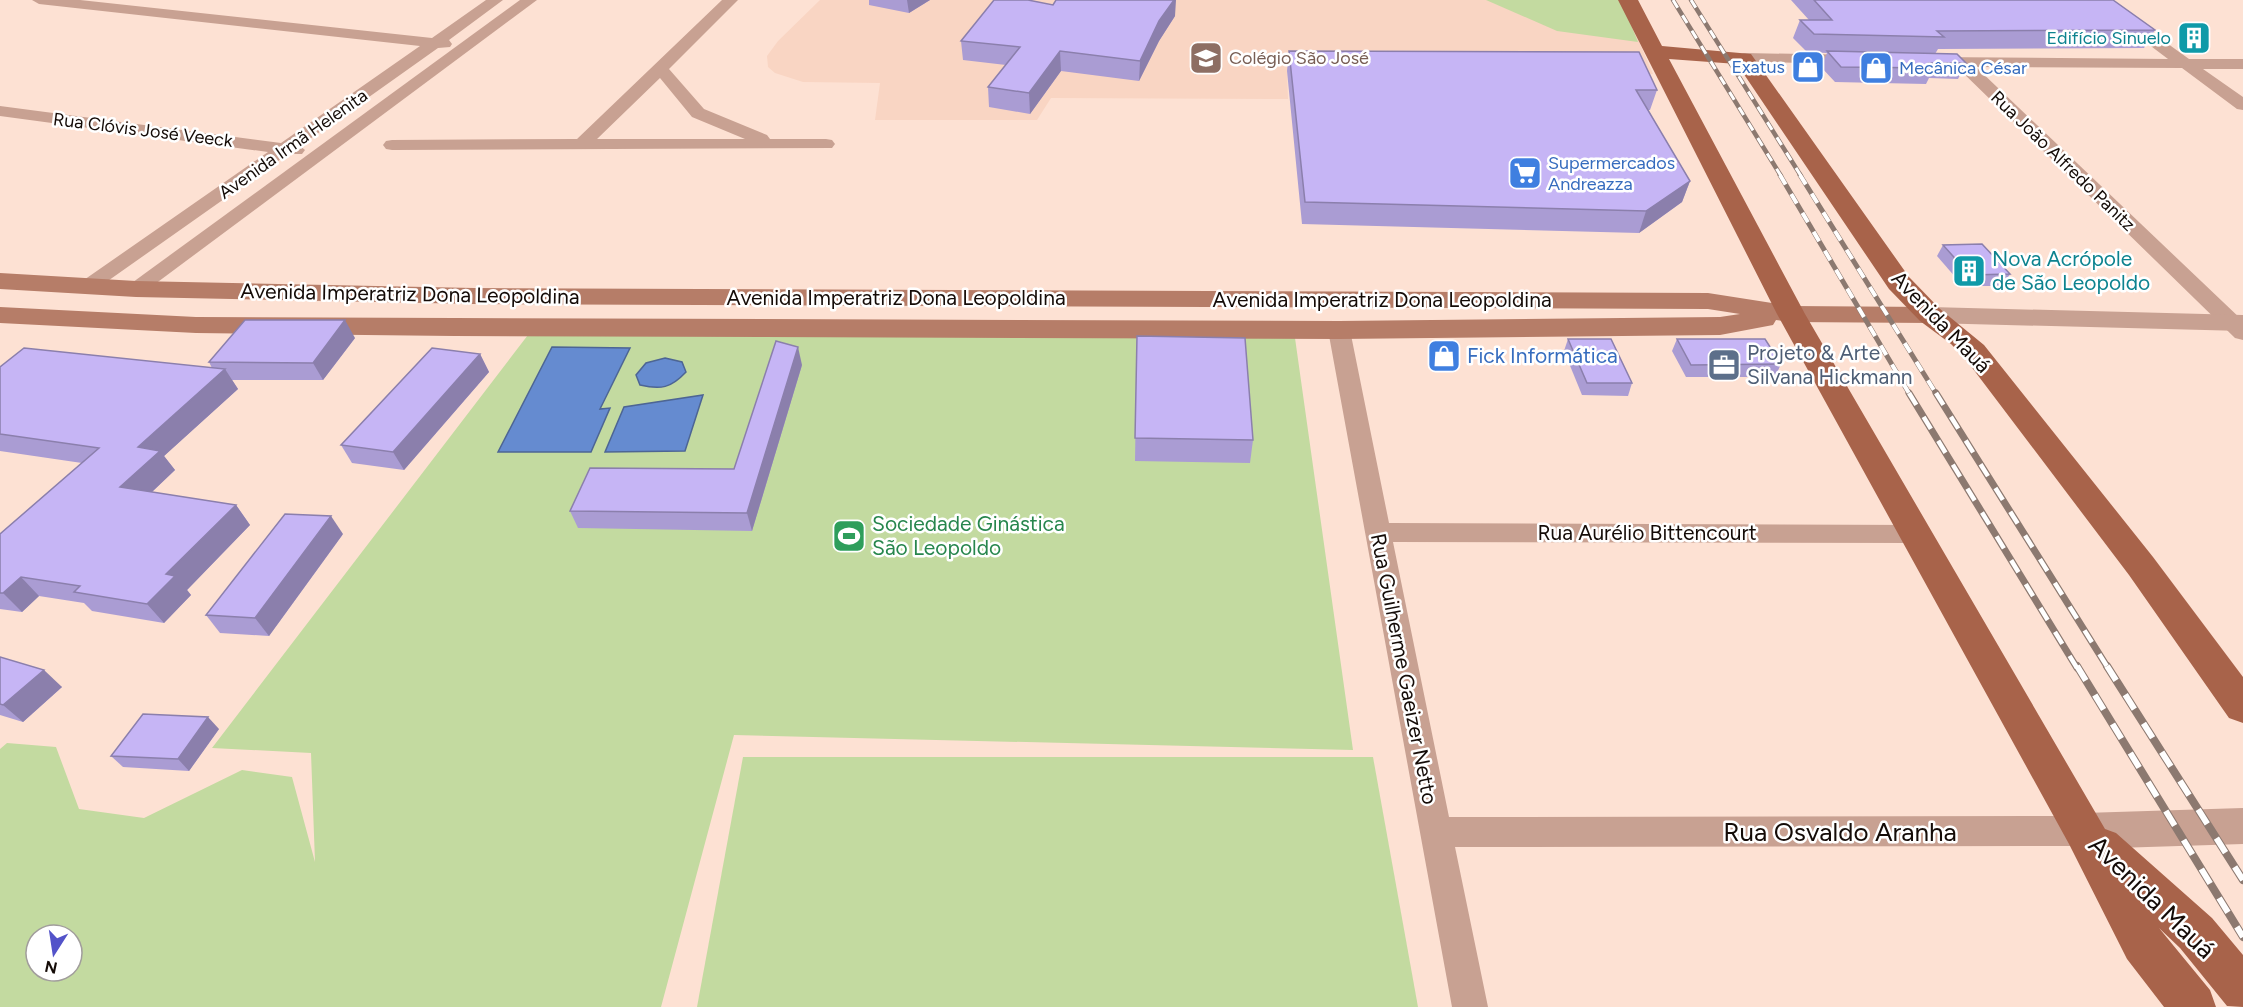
<svg xmlns="http://www.w3.org/2000/svg" width="2243" height="1007" font-family="Figtree,sans-serif">
<rect width="100%" height="100%" fill="#fde1d3"/>
<polygon fill="#f9d5c3" points="820,0 1621,0 1653,74 1287,71 1288,99 1051,98 1037,120 875,120 880,83 803,82 775,73 768,67 767,56 778,41"/>
<g fill="#c3daa0" fill-rule="evenodd">
<polygon points="1486,0 1621,0 1638,42 1557,31"/>
<path d="M531,331L1295,338L1353,750L734,735L661,1007H0V749L7,743L56,747L79,809L144,818L242,770L292,777L315,862L311,753L212,748ZM36,935H72V971H36Z"/>
<polygon points="743,757 1373,757 1418,1007 697,1007"/>
</g>
<g fill="#658bd0" stroke="#4d6594" stroke-width="1.5">
<polygon points="552,347 630,348 600,409 610,408 591,452 498,452"/>
<path d="M665,358L682,362L686,372C671,388 661,390 640,385L636,375L646,363Z"/>
<polygon points="703,395 685,451 605,452 624,407"/>
</g>
<g fill="none" stroke-linecap="round" stroke-linejoin="round">
<g fill="#c8a192" fill-rule="evenodd">
<polygon points="32,0 80,0 432,38 486,0 503,0 449,40 452,44 450,47 438,48 300,146 305,150 302,154 288,154 95,290 88,292 81,290 78,286 81,282 268,152 0,116 0,106 281,143 420,46 39,4"/>
<polygon points="520,0 537,0 143,293 136,295 129,293 126,289 129,285"/>
<path d="M722,0H738L669,69L704,109L767,135L770,139H826L832,140L835,144L832,148L392,150L386,149L383,145L386,141L392,140L577,139ZM660,78L692,117L745,139H597Z"/>
<polygon points="2090,0 2107,0 2189,59 2243,59 2243,69 2203,69 2243,97 2243,110 2237,109 2182,68 1976,67 2243,321 2243,340 2235,338 1957,67 1931,67 1923,62 1931,57 2168,59"/>
<polygon points="1744,53 1859,55 1867,60 1859,65 1738,61 1736,58 1738,55"/>
<polygon points="1339,323 1347,325 1350,330 1389,523 1917,525 1926,527 1930,534 1926,541 1917,543 1393,542 1449,817 2084,816 2095,821 2100,831 2095,841 2084,846 1455,847 1488,1007 1452,1007 1328,330 1331,325"/>
</g>
<g fill="#c8a192" fill-rule="evenodd">
<polygon points="1930,307 2243,315 2243,331 1930,323 1921,321 1917,315 1921,309"/>
<polygon points="2243,808 2243,844 2084,849 2070,844 2064,831 2070,818 2084,813"/>
</g>
<polygon fill="#b67d68" fill-rule="evenodd" points="0,273 136,281 474,288 1708,293 1791,306 1930,307 1940,309 1944,315 1940,321 1930,323 1791,322 1776,320 1773,325 1720,335 1339,339 454,336 196,333 0,323 0,307 196,317 454,318 1339,321 1720,317 1740,314 1708,309 474,304 136,297 0,289"/>
<polygon fill="#a8634a" fill-rule="evenodd" points="1618,0 1638,0 1662,46 1751,54 1909,277 1940,309 1984,345 2153,557 2243,677 2243,723 2229,718 2129,575 1964,357 1951,344 1920,321 1889,289 1737,64 1669,59 1805,314 2105,829 2116,833 2212,918 2243,955 2243,1007 2227,1006 2180,948 2159,928 2210,990 2216,1007 2164,1007 2127,959 2069,844 1777,314"/>
<g stroke="#8c7970" stroke-width="4.5">
<g id="rail-far3">
<polyline points="1673,0 1781,176"/>
<polyline points="1691,0 1801,176"/>
</g>
</g>
<g stroke="#8c7970" stroke-width="5">
<g id="rail-far2">
<polyline points="1780,175 1910,395"/>
<polyline points="1800,175 1937,395"/>
</g>
</g>
<g stroke="#8c7970" stroke-width="7">
<g id="rail-far1">
<polyline points="1909,393 2077,668"/>
<polyline points="1936,393 2108,668"/>
</g>
</g>
<g stroke="#8c7970" stroke-width="8">
<g id="rail">
<polyline points="2077,666 2243,937"/>
<polyline points="2107,666 2243,880"/>
</g>
</g>
<use href="#rail-far3" stroke="#fff" stroke-width="3" stroke-dasharray="9" stroke-linecap="butt"/>
<use href="#rail-far2" stroke="#fff" stroke-width="4" stroke-dasharray="11" stroke-linecap="butt"/>
<use href="#rail-far1" stroke="#fff" stroke-width="4.5" stroke-dasharray="14" stroke-linecap="butt"/>
<use href="#rail" stroke="#fff" stroke-width="6" stroke-dasharray="17" stroke-linecap="butt"/>
</g>
<g fill="#aa9cd3">
<polygon points="869,0 930,0 909,13 869,5"/>
<polygon points="1791,0 2113,0 2155,30 2144,48 1938,49 1935,54 1966,63 1958,79 1929,78 1926,84 1835,82 1821,67 1827,53 1807,52 1793,38 1800,20 1809,20"/>
<polygon points="1175,16 1159,41 1139,81 1061,71 1030,114 989,107 988,87 1006,65 963,60 961,41"/>
<polygon points="1289,51 1657,90 1650,110 1648,110 1690,181 1682,202 1639,233 1302,224 1287,71"/>
<polygon points="1943,245 2010,274 2003,286 1963,286 1937,256"/>
<polygon points="1137,336 1253,440 1250,463 1135,461"/>
<polygon points="355,338 323,380 232,380 238,389 164,456 175,470 152,492 236,505 250,525 187,590 191,595 164,623 92,611 84,603 39,596 22,612 0,609 0,534 82,463 0,451 0,367 212,368 209,362"/>
<polygon points="1568,339 1632,383 1628,396 1582,395 1564,351"/>
<polygon points="1677,339 1781,364 1775,377 1686,377 1672,351"/>
<polygon points="480,354 489,372 404,470 352,463 341,445"/>
<polygon points="802,365 752,531 578,528 570,511 734,469"/>
<polygon points="343,534 269,636 220,633 206,615"/>
<polygon points="0,657 62,687 23,722 0,715"/>
<polygon points="219,729 189,771 123,767 111,756"/>
</g>
<g fill="#8b7fac">
<polygon points="907,0 930,0 909,13"/>
<polygon points="1174,0 1176,0 1175,16 1159,41 1139,81 1140,61 1159,21"/>
<polygon points="1060,51 1061,71 1030,114 1029,93"/>
<polygon points="1690,181 1682,202 1639,233 1646,211"/>
<polygon points="345,320 355,338 323,380 313,363"/>
<polygon points="798,347 802,365 752,531 747,513"/>
<polygon points="480,354 489,372 404,470 393,452"/>
<polygon points="225,369 238,389 164,456 175,470 136,507 120,487 138,447"/>
<polygon points="236,505 250,525 187,590 191,595 164,623 147,604 166,574"/>
<polygon points="331,516 343,534 269,636 255,618"/>
<polygon points="21,577 39,596 22,612 3,593"/>
<polygon points="44,670 62,687 23,722 3,705"/>
<polygon points="208,717 219,729 189,771 178,759"/>
</g>
<g fill="#c6b5f5" stroke="#8b7fac" stroke-width="1.5">
<polygon points="994,0 1028,0 1053,5 1056,0 1174,0 1159,21 1140,61 1060,51 1029,93 988,87 1020,47 961,41"/>
<polygon points="1814,0 2113,0 2155,30 1937,31 1944,37 1814,34 1800,20 1832,20"/>
<polygon points="1289,51 1639,52 1657,90 1636,90 1690,181 1646,211 1305,202"/>
<polygon points="1827,51 1957,54 1966,63 1929,63 1934,68 1841,67"/>
<polygon points="1982,244 2010,274 1970,275 1943,245"/>
<polygon points="245,320 345,320 313,363 209,362"/>
<polygon points="1137,336 1245,338 1253,440 1135,438"/>
<polygon points="1568,339 1611,339 1632,383 1587,383"/>
<polygon points="1677,339 1765,339 1781,364 1691,365"/>
<polygon points="776,341 798,347 747,513 570,511 590,468 734,469"/>
<polygon points="24,348 225,369 138,447 160,451 120,487 236,505 166,574 175,576 147,604 74,592 80,586 21,577 3,593 0,593 0,534 99,448 0,434 0,367"/>
<polygon points="432,348 480,354 393,452 341,445"/>
<polygon points="285,514 331,516 255,618 206,615"/>
<polygon points="0,657 44,670 3,705 0,704"/>
<polygon points="143,714 208,717 178,759 111,756"/>
</g>
<defs>
<g id="building-square" transform="scale(1.725)"><rect x="-9" y="-9" width="18" height="18" rx="4" fill="#0f9aa8" stroke="#fff"/><path d="M-4-6H4V6H1V3H-1V6H-4ZM-2.5-4.3h1.7v1.8h-1.7ZM.8-4.3h1.7v1.8H.8ZM-2.5-1h1.7V.8h-1.7ZM.8-1h1.7V.8H.8Z" fill="#fff"/></g>
<g id="school-square" transform="scale(1.725)"><rect x="-9" y="-9" width="18" height="18" rx="4" fill="#8d6e63" stroke="#fff"/><path d="M0-5L7-2L0 1L-7-2ZM-4 1L0 2.5L4 1V4Q0 6-4 4Z" fill="#fff"/></g>
<g id="shop-square" transform="scale(1.725)"><rect x="-9" y="-9" width="18" height="18" rx="4" fill="#3f7fe0" stroke="#fff"/><path d="M-5-2.5h2.3a2.7 3.5 0 0 1 5.4 0H5L5.5 6h-11ZM-1.5-2.5h3a1.5 2.3 0 0 0-3 0Z" fill="#fff"/></g>
<g id="supermarket-square" transform="scale(1.725)"><rect x="-9" y="-9" width="18" height="18" rx="4" fill="#3f7fe0" stroke="#fff"/><path d="M-6-5.5h2.5l.6 2H6L4.5 2H-2.5L-4.4-4H-6ZM-1.5 3.2a1.3 1.3 0 1 0 .1 0ZM3 3.2a1.3 1.3 0 1 0 .1 0Z" fill="#fff"/></g>
<g id="office-square" transform="scale(1.725)"><rect x="-9" y="-9" width="18" height="18" rx="4" fill="#5c6f8a" stroke="#fff"/><path d="M-6-3h4V-5.5h4V-3h4V5H-6ZM-1-4.5V-3h2v-1.5ZM-6 0V1H6V0Z" fill="#fff"/></g>
<g id="stadium-square" transform="scale(1.725)"><rect x="-9" y="-9" width="18" height="18" rx="4" fill="#2e9e5b" stroke="#fff"/><path d="M0-5a6.5 5 0 1 0 0 10a6.5 5 0 1 0 0-10ZM-3.5-1.8h7v3.6h-7Z" fill="#fff"/></g>
</defs>
<g fill-rule="evenodd">
<use href="#building-square" x="2194" y="38"/>
<use href="#school-square" x="1206" y="58"/>
<use href="#shop-square" x="1808" y="67"/>
<use href="#shop-square" x="1876" y="68"/>
<use href="#supermarket-square" x="1525" y="173"/>
<use href="#building-square" x="1969" y="271"/>
<use href="#shop-square" x="1444" y="356"/>
<use href="#office-square" x="1724" y="365"/>
<use href="#stadium-square" x="849" y="536"/>
</g>
<g text-anchor="middle" stroke-width="5" stroke-linejoin="round" paint-order="stroke">
<g font-size="18" fill="#0d838f" stroke="#fff" text-anchor="end">
<text x="2171" y="44">Edifício Sinuelo</text>
</g>
<g font-size="18" fill="#785e54" stroke="#fff" text-anchor="start">
<text x="1229" y="64">Colégio São José</text>
</g>
<g font-size="18" fill="#366cbe" stroke="#fff" text-anchor="start">
<text x="1785" y="73" text-anchor="end">Exatus</text>
<text x="1899" y="74">Mecânica César</text>
<text x="1548" y="169">Supermercados<tspan x="1548" dy="21">Andreazza</tspan></text>
</g>
<g font-size="18" fill="#140b07" stroke="#fff">
<text transform="translate(143 130) rotate(7)" y="6">Rua Clóvis José Veeck</text>
<text transform="translate(293 144) rotate(-35)" y="6">Avenida Irmã Helenita</text>
<text transform="translate(2063 161) rotate(44)" y="6">Rua João Alfredo Panitz</text>
</g>
<g font-size="21" fill="#0d838f" stroke="#fff" text-anchor="start">
<text x="1992" y="266">Nova Acrópole<tspan x="1992" dy="24">de São Leopoldo</tspan></text>
</g>
<g font-size="21" fill="#140b07" stroke="#fff">
<text transform="translate(410 294) rotate(1)" y="7">Avenida Imperatriz Dona Leopoldina</text>
<text x="896" y="305">Avenida Imperatriz Dona Leopoldina</text>
<text x="1382" y="307">Avenida Imperatriz Dona Leopoldina</text>
<text transform="translate(1941 322) rotate(46)" y="7">Avenida Mauá</text>
<text x="1647" y="540">Rua Aurélio Bittencourt</text>
<text transform="translate(1404 669) rotate(79)" y="7">Rua Guilherme Gaeizer Netto</text>
</g>
<g font-size="21" fill="#4e5e75" stroke="#fff" text-anchor="start">
<text x="1747" y="360">Projeto &amp; Arte<tspan x="1747" dy="24">Silvana Hickmann</tspan></text>
</g>
<g font-size="21" fill="#366cbe" stroke="#fff" text-anchor="start">
<text x="1467" y="363">Fick Informática</text>
</g>
<g font-size="21" fill="#27864d" stroke="#fff" text-anchor="start">
<text x="872" y="531">Sociedade Ginástica<tspan x="872" dy="24">São Leopoldo</tspan></text>
</g>
<g font-size="26" fill="#140b07" stroke="#fff">
<text x="1840" y="841">Rua Osvaldo Aranha</text>
<text transform="translate(2152 897) rotate(44)" y="9">Avenida Mauá</text>
</g>
</g>
<g transform="translate(54 953) rotate(192)"><circle r="28" fill="#ffffff" stroke="#a19d9c" stroke-width="1.5"/>
<path d="M0-4.5L10 22L0 15L-10 22Z" fill="#5353c9"/>
<text y="-9" font-size="16" font-weight="bold" text-anchor="middle" fill="#140b07">N</text>
</g>
</svg>
